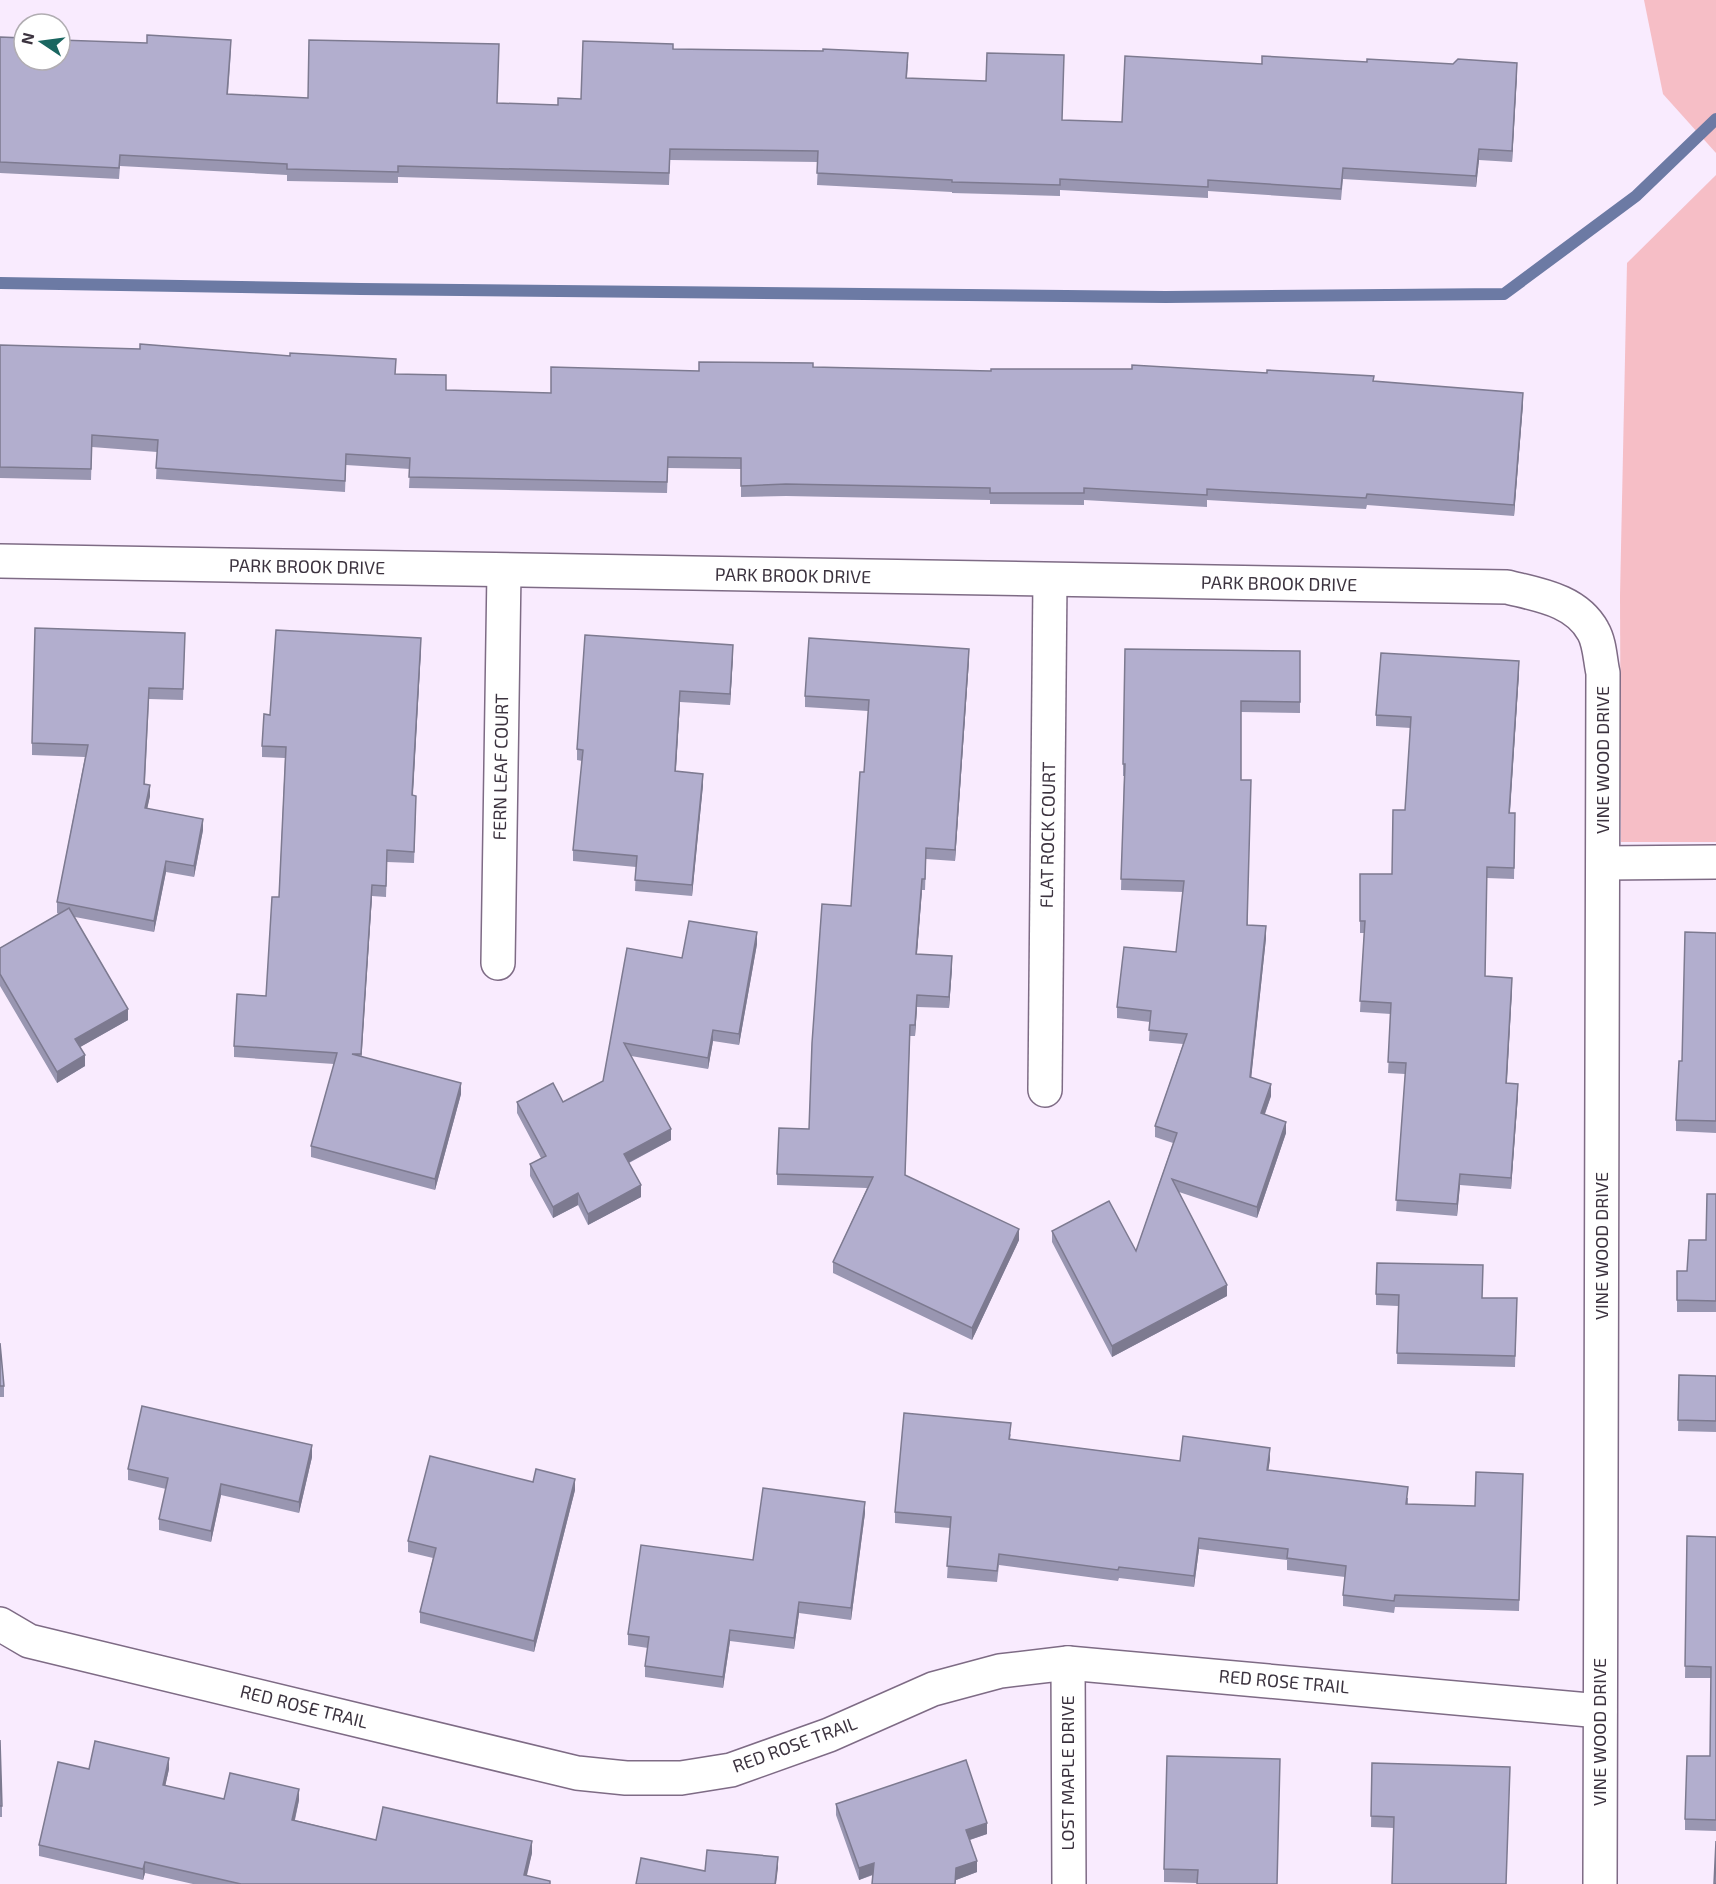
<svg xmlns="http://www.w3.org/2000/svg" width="1716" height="1884" font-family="'Exo 2',sans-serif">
<rect width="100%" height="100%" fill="#f9ebfe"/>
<g fill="#f6bec6">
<polygon points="1644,0 1716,0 1716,153 1663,94"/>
<polygon points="1716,175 1716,842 1621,842 1620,596 1627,263"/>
</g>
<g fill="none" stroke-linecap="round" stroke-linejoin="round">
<polyline stroke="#6c7aa4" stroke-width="12" points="0,283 361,289 1166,297 1504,294 1636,196 1716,119"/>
<g stroke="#7e6b85" stroke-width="36">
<g id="minor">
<path d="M0,561L1507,587C1539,595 1576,600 1593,631C1600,643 1600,660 1603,673L1600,1884"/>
<polyline points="1603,863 1716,862"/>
<polyline points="498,963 504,571"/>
<polyline points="1045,1090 1050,580"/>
<polyline points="0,1624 29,1641 577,1773 626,1778 681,1778 731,1770 829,1735 933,1689 1000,1671 1068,1663 1600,1711"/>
<polyline points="1068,1663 1069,1884"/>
</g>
</g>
<use href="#minor" stroke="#fff" stroke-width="33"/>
</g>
<g fill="#9996b1">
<polygon points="0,37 231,51 228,94 308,98 558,105 581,99 673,49 908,64 907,78 1062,120 1122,122 1262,64 1517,74 1512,162 1479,160 1476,187 1343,179 1341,200 1208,191 1208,198 1060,190 1060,196 952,193 952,192 817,185 818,162 670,160 669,185 398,177 398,183 287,181 287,175 120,166 119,179 0,173"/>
<polygon points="0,345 396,374 446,390 551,393 699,371 813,367 1374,381 1523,404 1514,516 1367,505 1366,509 1207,500 1207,507 1084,500 1084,505 990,504 990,500 786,496 741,497 741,469 668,468 667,493 409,488 410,469 346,465 345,492 156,479 157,452 92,447 91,480 0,478"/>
<polygon points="185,633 183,700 149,699 145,784 150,796 147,808 203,830 194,877 166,872 154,932 75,917 128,1020 80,1047 85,1066 57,1083 0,986 0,948 59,914 57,913 57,902 85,757 32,755 32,743"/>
<polygon points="421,649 413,795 416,807 414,863 387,862 386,897 372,896 361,1056 461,1094 435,1190 311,1157 311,1146 334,1064 234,1057 234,1046 266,996 279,897 285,758 262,757 262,746 270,715"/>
<polygon points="1300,651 1300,713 1241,712 1241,780 1248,925 1266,938 1251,1078 1271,1096 1265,1114 1286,1133 1257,1218 1179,1192 1227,1296 1112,1357 1052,1242 1052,1231 1136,1251 1173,1143 1155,1137 1155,1126 1183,1044 1149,1041 1150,1022 1117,1018 1117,1007 1176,952 1183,892 1121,890 1124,776 1123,776 1123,764"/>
<polygon points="733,656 730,705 680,702 676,771 703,785 692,896 635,891 636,867 573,861 573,850 582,761 577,760 577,749"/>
<polygon points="969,660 955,861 926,859 925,890 922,890 917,954 952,968 949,1008 917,1007 915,1036 910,1036 905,1175 1019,1240 972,1340 833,1273 833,1262 867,1188 777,1185 777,1174 809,1129 851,906 864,772 868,711 805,707 805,696"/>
<polygon points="1519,673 1510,813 1515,824 1514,879 1487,878 1485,976 1512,989 1507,1083 1518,1095 1511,1189 1460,1185 1457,1216 1396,1211 1405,1074 1388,1073 1391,1014 1360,1012 1364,933 1360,933 1360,874 1392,874 1405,810 1411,728 1376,726 1376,715"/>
<polygon points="1716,933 1716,1133 1676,1131 1676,1120 1682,1061"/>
<polygon points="757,944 739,1045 713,1041 708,1069 631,1056 671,1140 629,1163 641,1197 588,1225 578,1205 553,1218 530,1176 530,1164 541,1158 517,1113 517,1102 563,1102 603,1081 627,948 682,958"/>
<polygon points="1716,1194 1716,1312 1677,1312 1677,1271 1687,1271 1706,1240"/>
<polygon points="1483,1277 1482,1298 1517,1298 1515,1367 1397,1364 1398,1306 1376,1305 1376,1294"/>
<polygon points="0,1343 4,1386 4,1397 0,1397"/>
<polygon points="1679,1375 1716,1376 1716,1432 1678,1431"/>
<polygon points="1011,1434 1010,1439 1180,1461 1270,1459 1268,1470 1408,1498 1408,1504 1475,1506 1523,1474 1519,1611 1395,1607 1394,1613 1343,1606 1343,1595 1345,1577 1287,1570 1287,1560 1199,1549 1194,1587 1119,1578 1118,1581 999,1565 997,1582 947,1578 950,1528 895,1523 895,1512"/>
<polygon points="312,1457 299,1513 221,1495 211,1542 159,1530 159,1519 166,1489 128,1480 128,1469"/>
<polygon points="533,1482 575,1490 534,1652 420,1623 420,1612 433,1558 408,1552 408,1541"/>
<polygon points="865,1513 851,1620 799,1613 794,1649 730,1641 723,1688 645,1677 645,1666 648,1648 628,1645 628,1634 753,1560"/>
<polygon points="1687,1536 1716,1537 1716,1831 1685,1830 1685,1819 1710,1756 1711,1678 1685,1678"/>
<polygon points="0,1740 2,1806 2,1817 0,1817"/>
<polygon points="1280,1759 1197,1883 1164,1882 1164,1869"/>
<polygon points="1372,1763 1507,1884 1394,1828 1371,1827"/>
<polygon points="89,1769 169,1769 165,1786 224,1799 299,1800 295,1820 376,1840 532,1853 526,1876 550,1884 193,1884 145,1873 143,1880 39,1856 39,1845"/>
<polygon points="836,1804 987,1834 970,1840 977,1872 956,1880 955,1884 872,1884 873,1875 859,1880 836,1815"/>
</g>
<g fill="#7d7a90">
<polygon points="1517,63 1517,74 1512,162 1512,151"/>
<polygon points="1479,149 1479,160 1476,187 1476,176"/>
<polygon points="1523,393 1523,404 1514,516 1514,505"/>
<polygon points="421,638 421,649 412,807 412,795"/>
<polygon points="733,645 733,656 730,705 730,694"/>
<polygon points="969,649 969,660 955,861 955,850"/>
<polygon points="1519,661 1519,673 1509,824 1509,813"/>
<polygon points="680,691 680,702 675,782 675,771"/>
<polygon points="703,774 703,785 692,896 692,885"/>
<polygon points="150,785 150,796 145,819 145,808"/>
<polygon points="203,819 203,830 194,877 194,866"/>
<polygon points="166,861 166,872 154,932 154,921"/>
<polygon points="922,879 922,890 916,965 916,954"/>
<polygon points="372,885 372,896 361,1065 361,1054"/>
<polygon points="1266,926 1266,938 1250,1089 1250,1077"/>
<polygon points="757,932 757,944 739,1045 739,1034"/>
<polygon points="952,956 952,968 949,1008 949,997"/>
<polygon points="1512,978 1512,989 1506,1094 1506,1083"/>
<polygon points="917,995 917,1007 915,1036 915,1025"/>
<polygon points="128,1009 128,1020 75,1050 75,1039"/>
<polygon points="713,1030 713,1041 708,1069 708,1058"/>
<polygon points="85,1055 85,1066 57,1083 57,1072"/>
<polygon points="461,1083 461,1094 435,1190 435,1179"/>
<polygon points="1271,1084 1271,1096 1261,1124 1261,1113"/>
<polygon points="1518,1084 1518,1095 1511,1189 1511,1178"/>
<polygon points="1286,1122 1286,1133 1257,1218 1257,1207"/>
<polygon points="671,1129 671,1140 624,1165 624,1154"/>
<polygon points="1460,1174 1460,1185 1457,1216 1457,1204"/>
<polygon points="641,1185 641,1197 588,1225 588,1214"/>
<polygon points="578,1193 578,1205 553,1218 553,1207"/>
<polygon points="1019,1229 1019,1240 972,1340 972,1328"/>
<polygon points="1227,1285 1227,1296 1112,1357 1112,1346"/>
<polygon points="312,1445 312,1457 299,1513 299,1502"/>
<polygon points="1270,1448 1270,1459 1267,1481 1267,1470"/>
<polygon points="575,1479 575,1490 534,1652 534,1641"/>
<polygon points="221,1484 221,1495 211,1542 211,1531"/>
<polygon points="865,1502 865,1513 851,1620 851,1608"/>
<polygon points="1199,1538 1199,1549 1194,1587 1194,1576"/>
<polygon points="799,1602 799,1613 794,1649 794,1638"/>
<polygon points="730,1630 730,1641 723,1688 723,1677"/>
<polygon points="169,1758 169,1769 163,1796 163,1785"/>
<polygon points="299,1789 299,1800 292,1831 292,1820"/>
<polygon points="987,1823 987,1834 966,1841 966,1830"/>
<polygon points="532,1841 532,1853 525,1884 524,1875"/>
<polygon points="778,1857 778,1868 776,1884 775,1884"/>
<polygon points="977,1861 977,1872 956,1880 955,1884 956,1868"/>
<polygon points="145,1862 145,1873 143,1880 143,1869"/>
<polygon points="874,1863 874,1874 859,1880 859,1868"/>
</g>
<g fill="#b2aece" stroke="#7d7a90" stroke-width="1.5">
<polygon points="147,35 231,40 227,94 308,98 309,40 499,44 497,103 558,105 558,98 581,99 583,41 673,44 673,49 823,51 823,49 908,53 906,78 986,81 987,53 1064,55 1062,120 1122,122 1125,56 1262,64 1262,56 1367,62 1367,59 1453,64 1458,59 1517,63 1512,151 1479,149 1476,176 1343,168 1341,189 1208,180 1208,187 1060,179 1060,185 952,182 952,180 817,173 818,151 670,149 669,173 398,166 398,172 287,169 287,164 120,155 119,168 0,162 0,37 24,38 24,60 60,60 60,40 147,43"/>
<polygon points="140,344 290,356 290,353 396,359 395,374 446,375 446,390 551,393 551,367 699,371 699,362 813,363 813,367 991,371 991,369 1132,369 1132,365 1267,373 1267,370 1374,376 1373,381 1523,393 1514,505 1367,494 1366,498 1207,489 1207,495 1084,488 1084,493 990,493 990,488 786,484 741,486 741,458 668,457 667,482 409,477 410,458 346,454 345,481 156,468 158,440 92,435 91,469 0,467 0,345 140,349"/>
<polygon points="35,628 185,633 183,689 149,688 144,784 150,785 145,808 203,819 194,866 166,861 154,921 57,902 88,745 32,743"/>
<polygon points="276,630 421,638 412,795 416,796 414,852 387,850 386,886 372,885 361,1054 352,1054 461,1083 435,1179 311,1146 337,1053 234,1046 237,994 266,996 272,897 279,897 286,747 262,746 264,714 270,715"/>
<polygon points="585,635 733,645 730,694 680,691 675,771 703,774 692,885 635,880 637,856 573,850 583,750 577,749"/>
<polygon points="809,638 969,649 955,850 926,848 925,879 922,879 916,954 952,956 949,997 917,995 915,1025 910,1025 905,1175 1019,1229 972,1328 833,1262 873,1177 777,1174 779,1128 809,1129 812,1043 822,904 851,906 860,772 864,772 869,700 805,696"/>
<polygon points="1125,649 1300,651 1300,702 1241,701 1241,780 1251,780 1247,925 1266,926 1250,1077 1271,1084 1261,1113 1286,1122 1257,1207 1172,1179 1227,1285 1112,1346 1052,1231 1109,1201 1136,1251 1177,1133 1155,1126 1187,1034 1149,1030 1151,1011 1117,1007 1124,947 1176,952 1184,881 1121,879 1125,764 1123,764"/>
<polygon points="1381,653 1519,661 1509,813 1515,813 1514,868 1487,867 1485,976 1512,978 1506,1083 1518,1084 1511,1178 1460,1174 1457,1204 1396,1200 1406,1063 1388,1062 1391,1003 1360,1001 1365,921 1360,921 1360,874 1392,874 1393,810 1405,810 1411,717 1376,715"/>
<polygon points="69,908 128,1009 75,1039 85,1055 57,1072 0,974 0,948"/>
<polygon points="689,921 757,932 739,1034 713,1030 708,1058 624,1043 671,1129 624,1154 641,1185 588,1214 578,1193 553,1207 530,1164 546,1156 517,1102 553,1083 563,1102 603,1081 627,948 682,958"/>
<polygon points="1685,932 1716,933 1716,1121 1676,1120 1679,1061 1682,1061"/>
<polygon points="1707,1194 1716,1194 1716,1301 1677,1300 1677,1271 1687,1271 1689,1240 1706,1240"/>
<polygon points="1377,1263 1483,1265 1482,1298 1517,1298 1515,1356 1397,1353 1399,1295 1376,1294"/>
<polygon points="0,1343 4,1386 0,1386"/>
<polygon points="1679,1375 1716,1376 1716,1421 1678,1420"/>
<polygon points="142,1406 312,1445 299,1502 221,1484 211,1531 159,1519 168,1478 128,1469"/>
<polygon points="904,1413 1011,1423 1009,1439 1180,1461 1183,1436 1270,1448 1267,1470 1408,1487 1406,1504 1475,1506 1476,1472 1523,1474 1519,1600 1395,1595 1394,1601 1343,1595 1346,1566 1287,1558 1288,1549 1199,1538 1194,1576 1119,1567 1118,1570 999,1554 997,1571 947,1566 951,1517 895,1512"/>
<polygon points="430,1456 533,1482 536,1469 575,1479 534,1641 420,1612 436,1548 408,1541"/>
<polygon points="763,1488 865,1502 851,1608 799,1602 794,1638 730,1630 723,1677 645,1666 649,1637 628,1634 641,1545 753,1560"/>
<polygon points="1687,1536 1716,1537 1716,1820 1685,1819 1687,1756 1710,1756 1711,1667 1685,1666"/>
<polygon points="0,1740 2,1806 0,1806"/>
<polygon points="95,1741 169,1758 163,1785 224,1799 230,1773 299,1789 292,1820 376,1840 383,1807 532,1841 524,1875 550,1881 550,1884 241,1884 145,1862 143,1869 39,1845 58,1762 89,1769"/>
<polygon points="1167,1756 1280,1759 1277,1884 1197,1884 1198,1870 1164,1869"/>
<polygon points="966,1760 987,1823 966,1830 977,1861 956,1868 955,1884 872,1884 874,1863 859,1868 836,1804"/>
<polygon points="1372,1763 1510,1767 1506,1884 1392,1884 1394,1817 1371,1816"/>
<polygon points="1716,1841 1716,1884 1714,1884"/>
<polygon points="707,1850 778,1857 775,1884 636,1884 641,1858 705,1871"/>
</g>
<g text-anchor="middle" stroke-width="4.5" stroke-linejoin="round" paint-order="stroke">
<g font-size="18" fill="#3c333f" stroke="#fff">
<text transform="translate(307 567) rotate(1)" y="6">PARK BROOK DRIVE</text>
<text transform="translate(793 576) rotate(1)" y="6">PARK BROOK DRIVE</text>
<text transform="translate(1279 584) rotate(1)" y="6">PARK BROOK DRIVE</text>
<text transform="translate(1603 760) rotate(-90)" y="6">VINE WOOD DRIVE</text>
<text transform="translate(501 767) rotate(-89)" y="6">FERN LEAF COURT</text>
<text transform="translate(1048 835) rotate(-89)" y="6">FLAT ROCK COURT</text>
<text transform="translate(1602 1246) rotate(-90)" y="6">VINE WOOD DRIVE</text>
<text transform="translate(1284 1682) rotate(5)" y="6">RED ROSE TRAIL</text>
<text transform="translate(304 1707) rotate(14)" y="6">RED ROSE TRAIL</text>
<text transform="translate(1600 1732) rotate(-90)" y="6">VINE WOOD DRIVE</text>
<text transform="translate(795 1745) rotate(-20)" y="6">RED ROSE TRAIL</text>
<text transform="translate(1068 1773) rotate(-90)" y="6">LOST MAPLE DRIVE</text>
</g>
</g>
<g transform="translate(42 42) rotate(283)"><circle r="28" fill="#ffffff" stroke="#b1adb2" stroke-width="1.5"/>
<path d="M0-4.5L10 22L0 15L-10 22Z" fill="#1a6660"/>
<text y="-9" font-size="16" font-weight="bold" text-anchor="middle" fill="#3c333f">N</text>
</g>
</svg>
